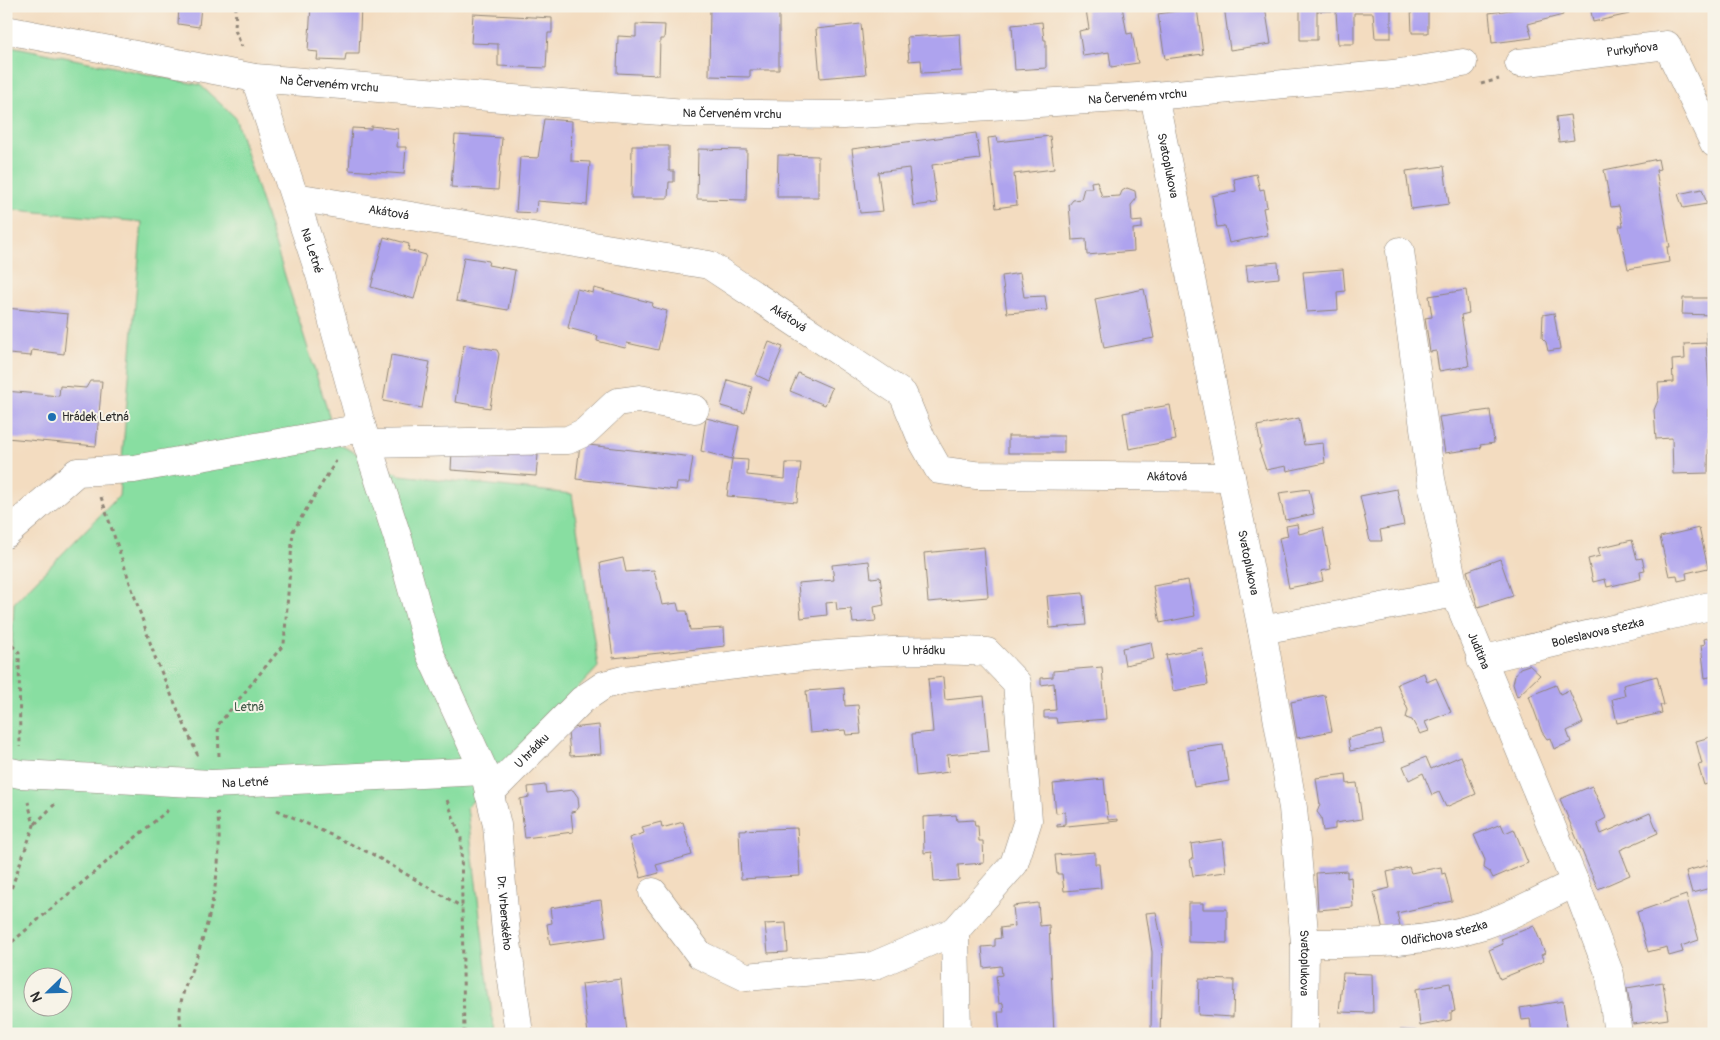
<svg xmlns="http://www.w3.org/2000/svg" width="1720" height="1040" font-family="Pangolin,sans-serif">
<rect width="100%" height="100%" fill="#f7f3e8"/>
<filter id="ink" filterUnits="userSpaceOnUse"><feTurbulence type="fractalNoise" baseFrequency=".02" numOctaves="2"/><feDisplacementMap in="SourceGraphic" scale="10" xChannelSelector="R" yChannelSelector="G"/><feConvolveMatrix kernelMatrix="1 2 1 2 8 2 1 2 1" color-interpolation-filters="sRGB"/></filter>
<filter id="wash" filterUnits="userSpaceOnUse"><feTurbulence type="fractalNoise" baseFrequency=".0096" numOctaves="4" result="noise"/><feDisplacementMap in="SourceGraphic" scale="20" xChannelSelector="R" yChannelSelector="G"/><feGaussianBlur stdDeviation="1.12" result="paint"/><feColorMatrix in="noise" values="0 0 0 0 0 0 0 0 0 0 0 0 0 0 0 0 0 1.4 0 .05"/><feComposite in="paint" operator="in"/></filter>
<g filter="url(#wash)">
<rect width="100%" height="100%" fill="#f3dcc0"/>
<path fill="#88dea1" stroke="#5a8466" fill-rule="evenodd" d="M6,45L200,85L235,117L338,444L400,475L572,494L598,667L467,807L494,1034H6V757L14,603L119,496L142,222L6,209ZM32,978H62V1008H32Z"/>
<g id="blocks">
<g fill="#aea3ee">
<polygon points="179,6 201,6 199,27 178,24"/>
<polygon points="311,6 361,6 359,54 346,54 345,61 317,60 318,52 308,51"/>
<polygon points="729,6 779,6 779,70 750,70 750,77 709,76 710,7"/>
<polygon points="1112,6 1122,6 1127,34 1132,33 1138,63 1111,67 1109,52 1083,56 1079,31 1089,29 1086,10"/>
<polygon points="1224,6 1265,6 1271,44 1230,50"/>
<polygon points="1300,6 1428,6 1428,33 1412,33 1411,8 1391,8 1391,38 1375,38 1373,13 1354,13 1354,44 1338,44 1336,11 1317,11 1317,40 1300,40"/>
<polygon points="1524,6 1561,6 1563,15 1528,24 1532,38 1492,43 1489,13 1524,8"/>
<polygon points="1590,6 1628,6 1629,14 1593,22"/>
<polygon points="1197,8 1203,54 1165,59 1158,14"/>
<polygon points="473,14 552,18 552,33 548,33 546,68 498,66 498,44 471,43"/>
<polygon points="1042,22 1044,40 1046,40 1046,68 1015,70 1012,25"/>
<polygon points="636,24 665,25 664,39 660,39 659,75 617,73 618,36 636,37"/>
<polygon points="861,24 866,74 820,78 816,29"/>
<polygon points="960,34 962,71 922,73 921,60 909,61 907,37"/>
<polygon points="1570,115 1574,140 1559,142 1556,117"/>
<polygon points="544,119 572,121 571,161 590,162 587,205 537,201 536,213 516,212 520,157 538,158"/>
<polygon points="371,126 398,129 397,147 406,147 404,174 349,170 352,128 371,129"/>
<polygon points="976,133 980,159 932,165 937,203 913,206 909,168 878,172 883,211 860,213 852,149"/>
<polygon points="455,135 502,138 498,190 451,187"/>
<polygon points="1050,136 1054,169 1014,174 1017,205 996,208 988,138 997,137 998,142"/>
<polygon points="632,146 669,146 669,171 674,171 674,182 669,182 668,198 631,198"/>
<polygon points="698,149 747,150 746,200 697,199"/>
<polygon points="778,155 818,156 818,197 777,197"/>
<polygon points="1658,159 1660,169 1656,170 1670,247 1667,247 1669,262 1628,269 1619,226 1623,226 1619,206 1611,207 1604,170"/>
<polygon points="1444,166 1449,204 1411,209 1406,171"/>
<polygon points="1256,174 1260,190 1264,189 1267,207 1263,208 1268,235 1229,243 1225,226 1217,227 1212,196 1236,191 1234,179"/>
<polygon points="1097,181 1102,197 1120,196 1122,191 1127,188 1135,191 1136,199 1131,205 1132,222 1142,221 1142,228 1133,229 1134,251 1087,255 1086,239 1072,240 1069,205 1073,200 1081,199 1084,188 1092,188 1091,182"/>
<polygon points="1702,189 1707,204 1683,208 1678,194"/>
<polygon points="384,237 409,244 408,250 426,255 414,299 371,287"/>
<polygon points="464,257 489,261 488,265 515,270 508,310 456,301"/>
<polygon points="1278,262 1279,278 1248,281 1246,265"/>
<polygon points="1343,269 1345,291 1337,292 1338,310 1307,312 1303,272"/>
<polygon points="1020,273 1024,297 1045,296 1047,310 1007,313 1002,276"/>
<polygon points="594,288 653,303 652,307 667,311 658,350 627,343 625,348 597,341 598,336 568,328 577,289 593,293"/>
<polygon points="1144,289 1154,338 1104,348 1095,299"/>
<polygon points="1466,290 1469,313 1461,315 1469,366 1439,371 1436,351 1430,352 1425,318 1432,317 1429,296"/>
<polygon points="1683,298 1714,298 1714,345 1707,345 1706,331 1712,331 1711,315 1682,314"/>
<polygon points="6,308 68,314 64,354 32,350 31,356 9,354 9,350 6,350"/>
<polygon points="1554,313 1560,349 1548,351 1546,342 1542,338 1543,315"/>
<polygon points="769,342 783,347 769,381 756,375"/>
<polygon points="1706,343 1709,387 1712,387 1713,408 1709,408 1708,473 1673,474 1672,438 1656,439 1654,410 1659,398 1658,383 1673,382 1672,360 1685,359 1684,344"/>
<polygon points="464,345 497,350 499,354 490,408 455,402"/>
<polygon points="391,355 430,362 422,408 383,401"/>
<polygon points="798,373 832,388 825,405 790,391"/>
<polygon points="728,380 752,387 745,413 721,406"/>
<polygon points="90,381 102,381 96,446 6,438 6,391 59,396 60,386 86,388"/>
<polygon points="1170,405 1176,440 1129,449 1123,413"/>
<polygon points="1490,410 1494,443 1480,445 1481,448 1445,453 1439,417"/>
<polygon points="706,418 739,426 732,459 701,451"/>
<polygon points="1299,418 1304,445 1323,443 1325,463 1287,471 1286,466 1266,470 1259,450 1261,447 1257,426"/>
<rect x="1008" y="436" width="56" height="17"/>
<polygon points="580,444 693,457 689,483 677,483 676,490 576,479"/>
<polygon points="452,451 538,455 536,476 451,470"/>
<polygon points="732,459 748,460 747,475 785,479 786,463 801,463 797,502 727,496"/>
<polygon points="1309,489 1314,514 1285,520 1279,493"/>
<polygon points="1397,489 1404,525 1380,530 1382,541 1370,541 1360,496"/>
<polygon points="1297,524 1299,534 1323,528 1331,569 1321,571 1323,581 1289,588 1279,538 1288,536 1286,526"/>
<polygon points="1699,528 1708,568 1686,573 1687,579 1678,581 1677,575 1669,576 1660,537"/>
<polygon points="1632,540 1637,559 1642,558 1645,570 1640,571 1641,579 1607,587 1605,579 1593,582 1588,559 1600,556 1598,548"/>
<polygon points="984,547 988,597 928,602 924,553"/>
<polygon points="623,558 626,572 654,570 662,605 677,603 679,611 687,611 690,630 724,628 725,646 613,658 600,563"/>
<polygon points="1500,559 1513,596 1478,607 1467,571"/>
<polygon points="869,561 871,578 880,577 884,605 874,607 876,621 853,623 851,609 837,610 836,602 826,603 827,615 801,618 798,583 834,580 832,565"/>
<polygon points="1188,580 1195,616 1160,623 1153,586"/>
<polygon points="1083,593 1086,625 1050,628 1047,596"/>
<polygon points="1714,633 1714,676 1705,678 1701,645 1705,644 1704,639 1711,637 1710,634"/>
<polygon points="1151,642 1154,659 1125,665 1122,648"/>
<polygon points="1202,648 1208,685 1173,691 1166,655"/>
<polygon points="1529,665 1540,675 1517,697 1513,684 1515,675 1520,668"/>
<polygon points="1102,667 1106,719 1057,723 1056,718 1044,718 1044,711 1056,710 1054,683 1041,685 1041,678 1053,677 1053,671"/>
<polygon points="1424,673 1427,682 1436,678 1451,712 1425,722 1429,731 1420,734 1412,720 1406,718 1408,710 1397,684"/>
<polygon points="1657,676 1664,705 1660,705 1662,713 1617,723 1612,699 1625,696 1623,685"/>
<polygon points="943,677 945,700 984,696 989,751 947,755 949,772 916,776 912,734 933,732 928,679"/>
<polygon points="1556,685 1560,694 1569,690 1583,723 1567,731 1571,742 1554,749 1550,738 1547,739 1542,732 1529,696"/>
<polygon points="844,688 845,706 858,705 861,734 846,735 845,730 810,733 806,691"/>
<polygon points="1325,695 1332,731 1297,738 1291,702"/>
<polygon points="599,725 601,754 570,756 568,731 571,728"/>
<polygon points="1381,730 1384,744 1350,751 1348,738"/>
<polygon points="1714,736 1714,782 1704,785 1698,765 1702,764 1696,741"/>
<polygon points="1223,745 1229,781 1194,787 1188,750"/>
<polygon points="1461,756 1476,794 1446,807 1439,792 1432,795 1423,773 1409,780 1403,766 1426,757 1431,769"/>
<polygon points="1346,774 1347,784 1357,783 1362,819 1335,823 1335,829 1323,831 1321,817 1317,812 1320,805 1316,778"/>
<polygon points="1104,779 1108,820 1118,819 1118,821 1057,827 1057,825 1065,824 1065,812 1056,813 1053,784"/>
<polygon points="545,785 546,793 573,790 578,797 579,807 576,811 571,812 573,832 525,838 520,799 529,797 528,787"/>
<polygon points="1592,786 1606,818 1597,823 1601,834 1650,813 1658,833 1620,850 1630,875 1598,889 1560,799"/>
<polygon points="956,815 957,821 974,820 975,826 978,826 979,841 983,841 984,863 958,865 959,880 934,882 932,852 924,853 923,817"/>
<polygon points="661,822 662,828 683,822 692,855 656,865 659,873 641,878 629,838 644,833 642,827"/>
<polygon points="1501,824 1505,833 1514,829 1528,863 1493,878 1490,872 1484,868 1485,860 1474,835"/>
<polygon points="797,828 800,876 741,879 739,830"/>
<polygon points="1222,839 1226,872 1193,876 1190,859 1193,859 1191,844"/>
<polygon points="1095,852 1095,864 1099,864 1101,888 1064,891 1062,874 1057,874 1055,855"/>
<polygon points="1714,859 1714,874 1712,875 1708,860"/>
<polygon points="1708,865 1714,887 1692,893 1686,871"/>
<polygon points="1409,867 1411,873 1441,867 1442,874 1445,873 1452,901 1397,913 1400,927 1383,930 1374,892 1390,888 1387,872"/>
<polygon points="1347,871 1347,878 1351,877 1353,907 1318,910 1316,873"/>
<polygon points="1686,895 1699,940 1681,946 1683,952 1669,956 1667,947 1648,952 1637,912"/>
<polygon points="601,900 606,937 550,945 547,924 552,923 550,908"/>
<polygon points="1038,903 1040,926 1049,925 1054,1034 1000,1034 998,1012 1004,1012 1003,1003 999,1004 996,976 1002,975 1001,966 984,968 982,947 995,946 995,939 1001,938 1000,928 1015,926 1013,906"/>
<polygon points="1188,903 1203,903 1203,909 1227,909 1227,943 1188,942"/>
<polygon points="1156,912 1163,947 1160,1034 1151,1034 1152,952 1146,913"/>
<polygon points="786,923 788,952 768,953 765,924"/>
<polygon points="1534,926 1545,953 1541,955 1544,961 1500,979 1489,950 1503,944 1501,939"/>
<polygon points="1343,973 1372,974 1373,1013 1339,1012"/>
<polygon points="621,979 627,1032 588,1034 582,984"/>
<polygon points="1199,979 1234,980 1233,1017 1198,1015"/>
<polygon points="1663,982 1668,1019 1633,1024 1627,988"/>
<polygon points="1450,983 1455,1011 1451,1012 1451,1020 1420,1026 1416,989"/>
<polygon points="1563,1001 1568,1034 1532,1034 1530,1019 1522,1020 1520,1008"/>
<polygon points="1399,1030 1416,1031 1417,1034 1399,1034"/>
</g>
</g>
</g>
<g filter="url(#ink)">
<use href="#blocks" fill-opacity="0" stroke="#8f8476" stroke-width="1"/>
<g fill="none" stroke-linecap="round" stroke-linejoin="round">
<g stroke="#8f8476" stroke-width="29">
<g id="minor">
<path id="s1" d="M6,30L255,78L685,113L843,115L1154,96L1393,74L1463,63"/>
<path id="s2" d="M1519,63L1667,45L1714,143"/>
<path id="s3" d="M255,78L320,275L362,428L399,542L430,654L484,771L497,825L506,934L519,1034"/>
<path id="s4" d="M1154,96L1262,630L1293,808L1305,943L1304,1034"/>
<path id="s5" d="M295,197L709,265L903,394L922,440L939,470L975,475L1231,477"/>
<path id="s6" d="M1400,251L1431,479L1455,593L1575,883L1610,975L1618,1034"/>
<polyline points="368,444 568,440 585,432 617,402 639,399 695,409"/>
<polyline points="6,534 77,472 134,469 362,428"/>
<polyline points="1262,630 1455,593"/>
<path id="s7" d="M1481,660L1714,605"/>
<path id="s8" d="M6,771L20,774L212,784L484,771"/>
<path id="s9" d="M489,794L582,700L604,685L623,680C743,664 865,644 987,652L1017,683L1028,820L1014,864L955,931L957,1034"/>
<polyline points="653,892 700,955 746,977 873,966 955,931"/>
<path id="s10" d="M1305,943C1365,943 1423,944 1480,926C1513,916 1544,897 1575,883"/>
</g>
</g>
<g stroke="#8f8476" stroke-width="3" stroke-dasharray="4 4" stroke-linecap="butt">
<polyline points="236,6 235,30 242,47"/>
<polyline points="1481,84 1499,79"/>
<polyline points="101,497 156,660 198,756"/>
<polyline points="6,640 19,652 20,747"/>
<polyline points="219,756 218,725 284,644 293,531 336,461"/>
<polyline points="447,800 461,838 464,1034"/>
<polyline points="277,810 372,854 462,907"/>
<polyline points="35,824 55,804"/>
<polyline points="6,903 34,825 28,802"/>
<polyline points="6,947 168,810"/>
<path d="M183,1034C173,1003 190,978 199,950C213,910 224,853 217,811"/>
</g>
<use href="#minor" stroke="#fff" stroke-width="28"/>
</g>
</g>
<circle fill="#1f6fb2" stroke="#f7f3e8" stroke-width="2" cx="52" cy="417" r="5"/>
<g text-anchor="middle" stroke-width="4" stroke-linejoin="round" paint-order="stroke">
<g font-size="12" fill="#2b2b2b" stroke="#f7f3e8">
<text dy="4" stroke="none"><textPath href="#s2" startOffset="114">Purkyňova</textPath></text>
<text dy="4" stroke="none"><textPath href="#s1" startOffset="328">Na Červeném vrchu</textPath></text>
<text dy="4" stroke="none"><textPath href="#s1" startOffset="1138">Na Červeném vrchu</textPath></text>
<text dy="4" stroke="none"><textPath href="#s1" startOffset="732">Na Červeném vrchu</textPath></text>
<text dy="4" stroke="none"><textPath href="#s4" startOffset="71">Svatoplukova</textPath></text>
<text dy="4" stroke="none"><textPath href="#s5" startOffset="95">Akátová</textPath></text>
<text dy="4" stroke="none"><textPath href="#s3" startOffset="182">Na Letné</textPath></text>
<text dy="4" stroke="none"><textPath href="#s5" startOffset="515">Akátová</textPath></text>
<text dy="4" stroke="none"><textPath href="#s5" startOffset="965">Akátová</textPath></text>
<text dy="4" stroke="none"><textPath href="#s4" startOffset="476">Svatoplukova</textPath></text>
<text dy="4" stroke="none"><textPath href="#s7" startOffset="120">Boleslavova stezka</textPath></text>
<text dy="4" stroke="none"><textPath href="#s9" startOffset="481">U hrádku</textPath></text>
<text dy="4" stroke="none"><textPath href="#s6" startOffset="409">Juditina</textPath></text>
<text dy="4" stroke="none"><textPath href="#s9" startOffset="61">U hrádku</textPath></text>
<text dy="4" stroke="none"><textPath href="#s8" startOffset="240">Na Letné</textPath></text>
<text dy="4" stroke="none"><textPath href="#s3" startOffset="875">Dr. Vrbenského</textPath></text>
<text dy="4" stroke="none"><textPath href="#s10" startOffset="140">Oldřichova stezka</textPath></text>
<text dy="4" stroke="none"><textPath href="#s4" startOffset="881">Svatoplukova</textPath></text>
</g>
<g font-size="12" fill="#2b2b2b" stroke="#f7f3e8" text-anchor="start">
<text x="62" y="421">Hrádek Letná</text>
</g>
<g font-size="12" fill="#425848" stroke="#f7f3e8">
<text x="249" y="711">Letná</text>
</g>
</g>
<rect width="1720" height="1040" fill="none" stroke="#f7f3e8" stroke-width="25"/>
<g transform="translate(48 992) rotate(247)"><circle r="24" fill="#f7f3e8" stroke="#a5a39c"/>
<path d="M0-4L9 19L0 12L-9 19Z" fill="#1f6fb2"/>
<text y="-8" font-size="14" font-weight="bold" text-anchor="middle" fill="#2b2b2b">N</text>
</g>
</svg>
